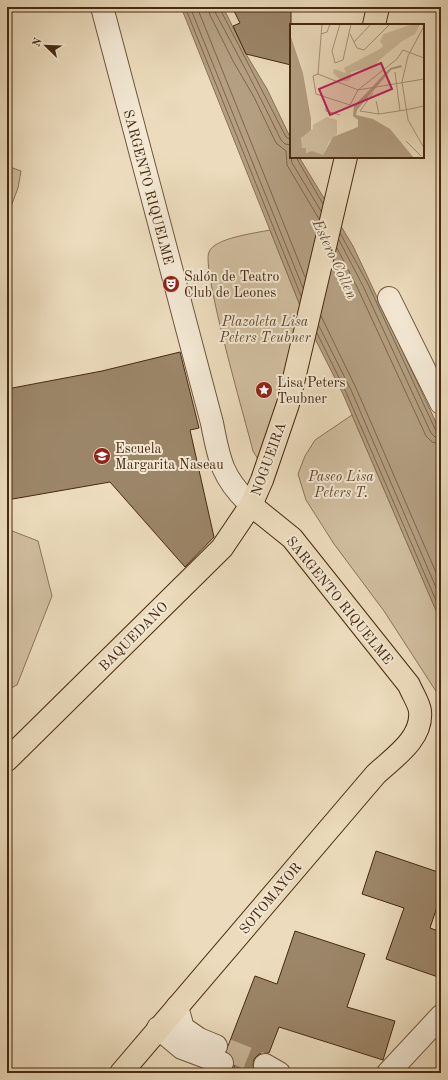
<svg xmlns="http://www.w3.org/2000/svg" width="448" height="1080" font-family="'Old Standard TT',serif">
<rect width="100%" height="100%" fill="#ecdcbd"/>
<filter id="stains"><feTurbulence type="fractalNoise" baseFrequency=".005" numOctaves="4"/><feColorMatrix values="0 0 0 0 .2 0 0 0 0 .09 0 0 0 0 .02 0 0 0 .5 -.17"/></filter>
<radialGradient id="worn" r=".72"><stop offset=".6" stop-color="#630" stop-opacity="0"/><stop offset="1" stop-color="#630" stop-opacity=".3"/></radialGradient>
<g fill="#d0be9f" stroke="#8b7457">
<polygon points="7,166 21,171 18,188 7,217"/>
<path d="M270,230L307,323L261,464L253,451C246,423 201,268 209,252C214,238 256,233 270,230Z"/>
<polygon points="352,415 441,622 441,699 384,611 334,544 306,500 298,474 305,456 315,440"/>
<polygon points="7,529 38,541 52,596 17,685 7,690"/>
</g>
<polygon fill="#b49f82" stroke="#887054" points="181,7 223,7 246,54 267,89 291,139 291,157 299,157 353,246 441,433 441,622 343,394 307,323"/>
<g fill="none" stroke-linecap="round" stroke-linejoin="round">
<g stroke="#7d6448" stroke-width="1">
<polyline points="185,7 301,296"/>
<polyline points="190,7 303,288"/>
<polyline points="197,7 305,277"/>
<polyline points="208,7 210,15 233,61 254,97 276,143 286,151 287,165 319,219"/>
<path d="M214,7L215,12C238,55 260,96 281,140L285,144L291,145"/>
<polyline points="219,7 286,137 291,140"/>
<polyline points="291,157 292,163 321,211"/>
<polyline points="296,157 323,204"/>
<polyline points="340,233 368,284 436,431 441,433"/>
<polyline points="339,240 363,286 431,433 435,437 441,438"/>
<polyline points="337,248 358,289 426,436 432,442 441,444"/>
<polyline points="321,316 356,388 441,584"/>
<polyline points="319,326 351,390 441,599"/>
<polyline points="317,333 346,392 441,612"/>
</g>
</g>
<g fill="#9c8669" stroke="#46290f">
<polygon points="232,7 291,7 291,65 246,54 233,26 240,23"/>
<polygon points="180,352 199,428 190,430 214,537 185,567 110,482 7,500 7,389 102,371"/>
<polygon points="376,851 441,873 441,895 430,928 441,932 441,978 386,959 404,908 362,894"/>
<polygon points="295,931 365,954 347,1007 395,1021 383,1060 279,1027 269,1053 259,1054 254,1059 253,1065 256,1073 229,1073 234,1068 234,1061 232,1055 227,1052 228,1046 255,976 277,984"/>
</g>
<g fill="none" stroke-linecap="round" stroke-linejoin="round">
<polyline stroke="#cbb89a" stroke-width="22" stroke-dasharray="22 11" stroke-linecap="butt" points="227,1050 265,1065"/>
<g stroke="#70563a" stroke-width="24">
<g id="minor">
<path d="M102,7L212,423C219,460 222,478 251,505"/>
<polyline points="389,298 441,403"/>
<polyline points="177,1007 183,1028 199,1039 216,1046"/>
<polyline points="158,1028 182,1048 222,1063"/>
<polyline points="265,1065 279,1073"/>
<polyline points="388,1073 441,1016"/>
</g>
</g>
<g stroke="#46290f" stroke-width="24">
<g id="major">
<polyline points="374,25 378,7"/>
<polyline points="7,760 222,548 251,505 262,480 288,404 346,157"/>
<path d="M121,1073L376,774C393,758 423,739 420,711C419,703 412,693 409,685L292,538L251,505"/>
</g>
</g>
<use href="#minor" stroke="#f3e8d4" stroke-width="22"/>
<use href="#major" stroke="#ecdcbd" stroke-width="22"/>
</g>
<defs>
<g id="theatre-disc" transform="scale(0.9)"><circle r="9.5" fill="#8f2418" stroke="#f3e8d4"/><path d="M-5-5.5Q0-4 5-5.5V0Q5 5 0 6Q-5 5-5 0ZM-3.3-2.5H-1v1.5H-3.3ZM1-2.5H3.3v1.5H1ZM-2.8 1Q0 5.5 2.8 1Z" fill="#fff"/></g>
<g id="sight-disc" transform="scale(0.9)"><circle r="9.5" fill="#8f2418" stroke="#f3e8d4"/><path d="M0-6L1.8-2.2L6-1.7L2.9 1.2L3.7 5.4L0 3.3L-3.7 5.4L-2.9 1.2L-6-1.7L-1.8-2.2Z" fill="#fff"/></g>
<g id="school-disc" transform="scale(0.9)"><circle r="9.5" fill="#8f2418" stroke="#f3e8d4"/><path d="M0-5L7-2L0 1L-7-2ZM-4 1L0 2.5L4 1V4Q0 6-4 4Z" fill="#fff"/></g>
</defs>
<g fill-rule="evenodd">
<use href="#theatre-disc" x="171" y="284"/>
<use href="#sight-disc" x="264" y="390"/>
<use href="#school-disc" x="102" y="456"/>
</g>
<g text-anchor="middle" stroke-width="4" stroke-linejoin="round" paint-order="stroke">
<g font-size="14" fill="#46290f" stroke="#f3e8d4">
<text transform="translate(149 187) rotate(75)" y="5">SARGENTO RIQUELME</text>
<text transform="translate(268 459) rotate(-70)" y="5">NOGUEIRA</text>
<text transform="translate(340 600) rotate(51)" y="5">SARGENTO RIQUELME</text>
<text transform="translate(133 636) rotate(-45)" y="5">BAQUEDANO</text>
<text transform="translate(270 898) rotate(-50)" y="5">SOTOMAYOR</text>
</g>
<g font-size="14" fill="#46290f" stroke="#f3e8d4" text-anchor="start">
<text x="184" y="281">Salón de Teatro<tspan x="184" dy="16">Club de Leones</tspan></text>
<text x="277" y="387">Lisa Peters<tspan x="277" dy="16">Teubner</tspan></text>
<text x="115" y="453">Escuela<tspan x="115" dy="16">Margarita Naseau</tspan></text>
</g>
<g font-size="14" font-style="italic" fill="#62472c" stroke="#f3e8d4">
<text x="265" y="326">Plazoleta Lisa<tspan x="265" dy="16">Peters Teubner</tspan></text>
<text x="341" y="481">Paseo Lisa<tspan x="341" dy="16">Peters T.</tspan></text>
</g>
<g font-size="15" font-style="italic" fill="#674c32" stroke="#f3e8d4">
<text transform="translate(335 259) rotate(65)" y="5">Estero Collen</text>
</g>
</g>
<g transform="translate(290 24)">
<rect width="134" height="134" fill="#ecdcbd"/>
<path d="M123,0H130L125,10L111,18L87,38V42L61,48V54L58,57H52L43,49L44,45L56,49L54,44L90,25L93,22L90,17L94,10ZM37,93L47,96V110L39,118L33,131L18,129L12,124L10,118L13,111L23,105V101Z" fill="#d0be9f"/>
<path d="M0,10L13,49L21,95V106L11,114L12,124H16V129L22,127L33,131L43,113L68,103V96L63,92L64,82L100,44L111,41L112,43L101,46L67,86L66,91L83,95L100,105L124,134H0Z" fill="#b49f82"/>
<path fill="none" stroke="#aa9477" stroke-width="1" d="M50,0L42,27L45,39L53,36L61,0M134,2L118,32L112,58L118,96L134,124M31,10L37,8L40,0M60,10L67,24L74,26L100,0M64,18L81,0M105,48L110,87M28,50L68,66L134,55M28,50L23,52L26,70L60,81L68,66M28,50L32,0M68,66L107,35L113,26L134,34M83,69L70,87L89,90L115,86M86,77L89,90M36,80V87L50,91M115,86L134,82M116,117L131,132"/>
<path fill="#c2185b" fill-opacity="0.15" stroke="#c2185b" stroke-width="2" d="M91,39L102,65L40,91L29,65Z"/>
<rect width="134" height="134" fill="none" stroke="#46290f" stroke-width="2"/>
</g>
<rect width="448" height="1080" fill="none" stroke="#ecdcbd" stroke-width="24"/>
<rect x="8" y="8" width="432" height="1064" fill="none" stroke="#46290f" stroke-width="2"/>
<rect x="12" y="12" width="424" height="1056" fill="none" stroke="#46290f"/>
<g transform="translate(46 46) rotate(293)" stroke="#f3e8d4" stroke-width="3" paint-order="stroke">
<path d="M0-3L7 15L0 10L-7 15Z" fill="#46290f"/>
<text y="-6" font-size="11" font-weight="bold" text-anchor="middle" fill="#46290f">N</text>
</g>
<rect width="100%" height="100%" filter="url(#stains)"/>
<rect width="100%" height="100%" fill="url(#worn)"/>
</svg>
